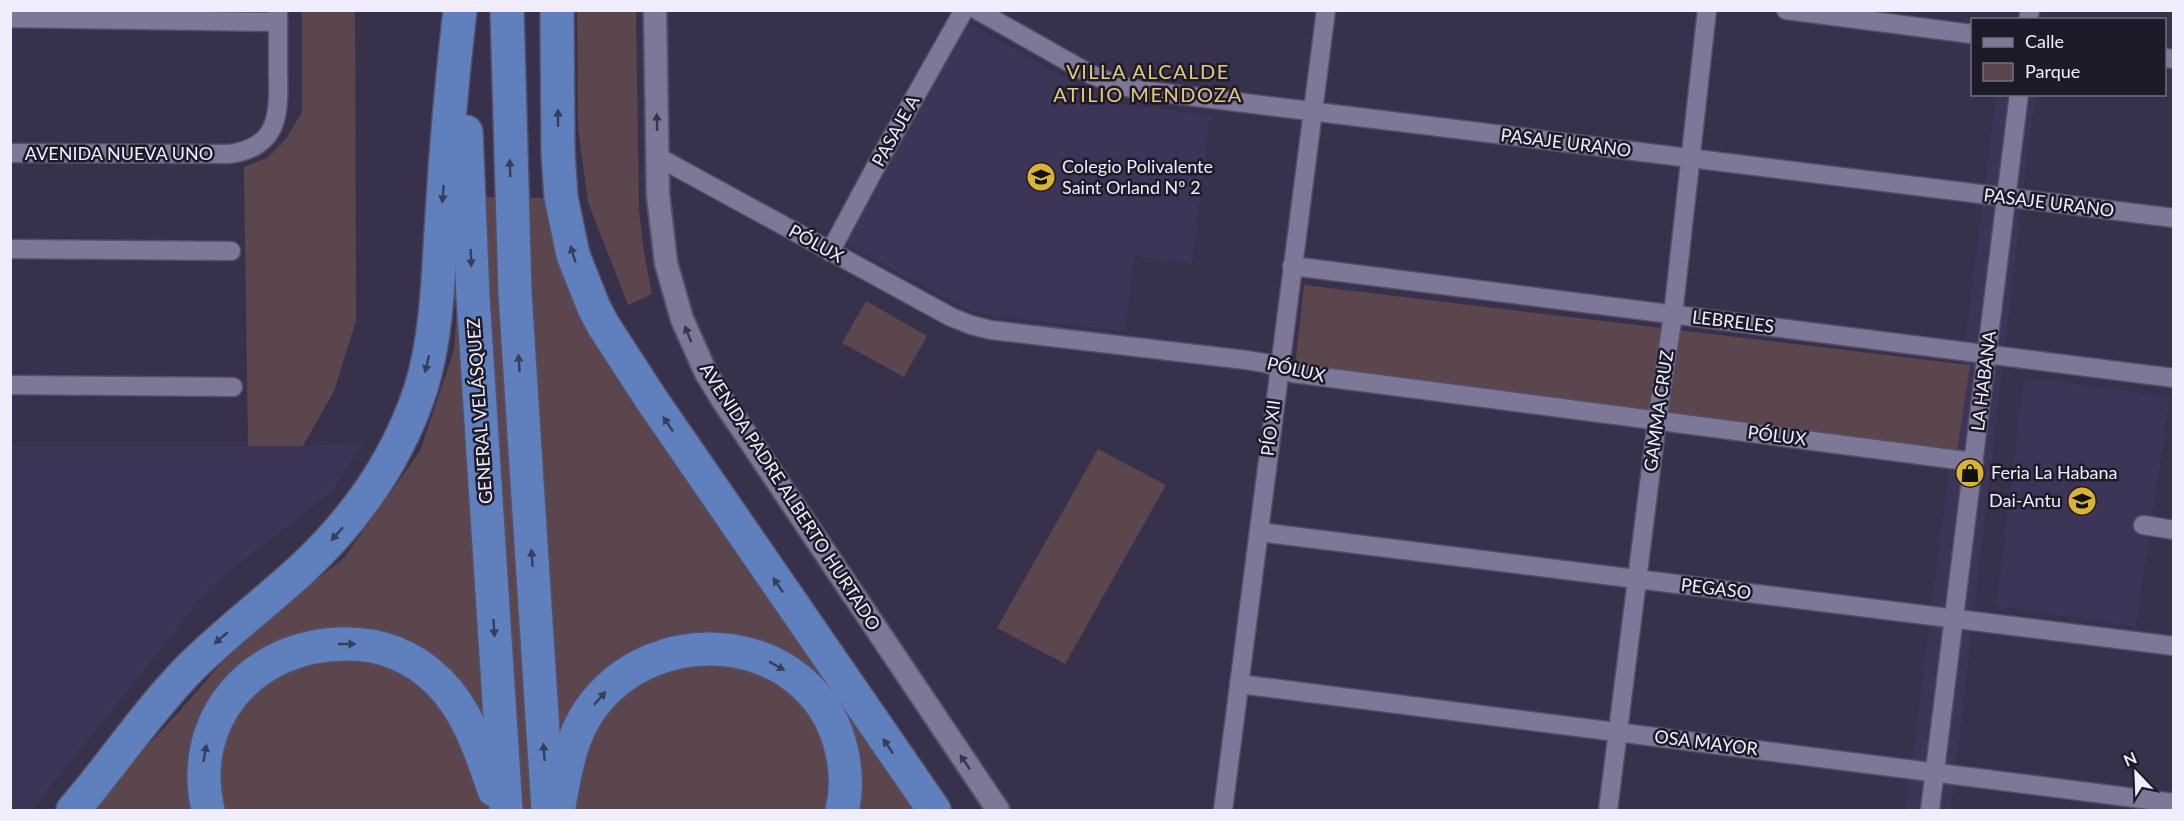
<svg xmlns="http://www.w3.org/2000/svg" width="2184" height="821" font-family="Lato,sans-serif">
<rect width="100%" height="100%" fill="#37314c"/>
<g fill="#3d3557">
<polygon points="967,22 1100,98 1116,103 1210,115 1192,264 1135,256 1125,331 1004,317 969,310 849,246 846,239"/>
<polygon points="1996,95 2036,95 2029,142 1951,810 1906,810"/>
<polygon points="2024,378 2170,396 2136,626 1996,606"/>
<polygon points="364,442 332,491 210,586 32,810 11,810 11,446 303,446"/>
</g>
<g fill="#5c464d">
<polygon points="302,11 355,11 356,321 334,391 303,446 248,446 244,167 267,158 286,139 302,112"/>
<polygon points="577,11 636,11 639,211 644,252 652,294 628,305 588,202 578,128"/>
<polygon points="465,197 548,198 554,236 921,810 87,810 178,713 244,637 344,558 420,451 454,350"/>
<polygon points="1304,285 1970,365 1957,451 1295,367"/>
<polygon points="866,301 927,336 904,377 842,343"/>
<polygon points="1098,449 1166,485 1065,664 997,628"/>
</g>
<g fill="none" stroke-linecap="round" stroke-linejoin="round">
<g stroke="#554f67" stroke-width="21">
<g id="minor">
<polyline points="977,10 1090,74 1118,85 1140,90 2174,218"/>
<polyline points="1786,10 1972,34"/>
<polyline points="10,18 278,22"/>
<polyline points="2028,20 2030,10"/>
<polyline points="2164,58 2174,59"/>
<path d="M10,153L228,154C280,148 279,113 278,71C278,51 278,31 278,10"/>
<polyline points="658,157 951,317 971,325 991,330 1246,360 1265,363 1293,373 1974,462"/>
<polyline points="10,249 231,251"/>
<polyline points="830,252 882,155 964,10"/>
<polyline points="1292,266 2174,378"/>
<polyline points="10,385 233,387"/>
<polyline points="2143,525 2174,530"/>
<polyline points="1259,532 2174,646"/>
<polyline points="1239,684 2174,803"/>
<polyline points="1223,810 1326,10"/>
<polyline points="1608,810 1657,421 1673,315 1707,10"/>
<polyline points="1930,810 2019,94"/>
</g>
</g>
<g stroke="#554f67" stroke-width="26">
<polyline id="tertiary" points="655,10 658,195 666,263 682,319 706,373 722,399 998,810"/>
</g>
<g stroke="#554f67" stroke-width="36">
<g id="motorway">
<polyline points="507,10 515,293 548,810"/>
<polyline points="557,10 558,153 561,197 573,255 594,308 603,325 651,399 934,810"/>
<polyline points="466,132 473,297 506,810"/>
<path d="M559,806C565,773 570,739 589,711C655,615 816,632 842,752C846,771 847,791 842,810"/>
<path d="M73,810C113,764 146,713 189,669C224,634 264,604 301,570C356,519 398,459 421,388C438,332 438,274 442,216C446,147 452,79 460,10"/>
<path d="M208,810C187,719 252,645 344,644C380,643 413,656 439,682C468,711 481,752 494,790"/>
</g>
</g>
<use href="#minor" stroke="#7e7898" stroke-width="18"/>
<use href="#tertiary" stroke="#7e7898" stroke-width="22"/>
<use href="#motorway" stroke="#5f80bc" stroke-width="33"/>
</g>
<defs><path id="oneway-solid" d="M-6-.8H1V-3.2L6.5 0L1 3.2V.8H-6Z" transform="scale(1.5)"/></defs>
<g fill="#353e5c">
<use href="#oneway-solid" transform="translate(558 118) rotate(-90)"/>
<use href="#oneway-solid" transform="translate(510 168) rotate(-92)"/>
<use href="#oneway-solid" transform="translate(443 194) rotate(94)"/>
<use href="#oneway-solid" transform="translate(573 254) rotate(-107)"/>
<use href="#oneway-solid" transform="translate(471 258) rotate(88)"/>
<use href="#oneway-solid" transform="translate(519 363) rotate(-94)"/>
<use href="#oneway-solid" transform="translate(427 364) rotate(103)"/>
<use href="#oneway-solid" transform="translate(668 424) rotate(-124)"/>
<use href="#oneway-solid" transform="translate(337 534) rotate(132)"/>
<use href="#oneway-solid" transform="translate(532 558) rotate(-94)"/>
<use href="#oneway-solid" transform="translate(778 585) rotate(-124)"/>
<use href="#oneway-solid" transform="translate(494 628) rotate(86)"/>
<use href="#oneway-solid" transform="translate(221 638) rotate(139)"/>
<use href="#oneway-solid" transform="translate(347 644)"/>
<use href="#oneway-solid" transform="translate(777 666) rotate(29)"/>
<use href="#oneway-solid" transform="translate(600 698) rotate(-49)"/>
<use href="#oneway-solid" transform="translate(888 746) rotate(-124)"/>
<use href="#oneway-solid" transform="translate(544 752) rotate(-94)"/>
<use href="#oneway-solid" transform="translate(205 753) rotate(-80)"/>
</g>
<g fill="#3b374a">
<use href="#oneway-solid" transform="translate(657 122) rotate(-91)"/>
<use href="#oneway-solid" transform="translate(688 334) rotate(-112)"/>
<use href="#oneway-solid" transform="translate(965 762) rotate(-124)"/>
</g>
<defs>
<g id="school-disc" transform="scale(1.5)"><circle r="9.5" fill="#dab333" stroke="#1e1b28"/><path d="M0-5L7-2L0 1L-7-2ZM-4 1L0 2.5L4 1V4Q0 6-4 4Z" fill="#111"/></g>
<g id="shop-disc" transform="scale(1.5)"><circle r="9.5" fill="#dab333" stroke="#1e1b28"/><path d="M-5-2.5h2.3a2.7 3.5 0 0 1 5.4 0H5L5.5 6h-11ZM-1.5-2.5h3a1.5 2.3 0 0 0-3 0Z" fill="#111"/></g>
</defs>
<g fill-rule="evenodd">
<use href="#school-disc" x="1041" y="177"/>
<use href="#shop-disc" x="1970" y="473"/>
<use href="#school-disc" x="2082" y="501"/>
</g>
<g text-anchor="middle" stroke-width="5" stroke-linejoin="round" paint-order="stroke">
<g font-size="18" fill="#f0edff" stroke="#1e1b28">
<text transform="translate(896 131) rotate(-61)" y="6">PASAJE A</text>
<text transform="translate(1566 143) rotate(7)" y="6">PASAJE URANO</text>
<text x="119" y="160">AVENIDA NUEVA UNO</text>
<text transform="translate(2049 203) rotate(7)" y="6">PASAJE URANO</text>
<text transform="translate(816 244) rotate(29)" y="6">PÓLUX</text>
<text transform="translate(1733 322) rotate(7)" y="6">LEBRELES</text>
<text transform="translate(1296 370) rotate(13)" y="6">PÓLUX</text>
<text transform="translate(1984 381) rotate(-83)" y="6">LA HABANA</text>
<text transform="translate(480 411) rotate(-94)" y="6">GENERAL VELÁSQUEZ</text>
<text transform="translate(1659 411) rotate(-82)" y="6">GAMMA CRUZ</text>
<text transform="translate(1271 428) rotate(-83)" y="6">PÍO XII</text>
<text transform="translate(1777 436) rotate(7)" y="6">PÓLUX</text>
<text transform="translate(790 497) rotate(57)" y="6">AVENIDA PADRE ALBERTO HURTADO</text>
<text transform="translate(1716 589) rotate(7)" y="6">PEGASO</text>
<text transform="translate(1706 743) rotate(7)" y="6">OSA MAYOR</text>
</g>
<g font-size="18" fill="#f0edff" stroke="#1e1b28" text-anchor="start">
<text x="1062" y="173">Colegio Polivalente<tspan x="1062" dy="21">Saint Orland Nº 2</tspan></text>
<text x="1991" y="479">Feria La Habana</text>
<text x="2061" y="507" text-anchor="end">Dai-Antu</text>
</g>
<g font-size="20" letter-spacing="1.5" fill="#e3c97d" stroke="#1e1b28">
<text x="1148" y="79">VILLA ALCALDE<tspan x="1148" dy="23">ATILIO MENDOZA</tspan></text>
</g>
</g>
<rect width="2184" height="821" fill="none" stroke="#f0edff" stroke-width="24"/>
<rect x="1971" y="18" width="195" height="78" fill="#1e1b28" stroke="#726f7e" stroke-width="1.5"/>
<rect x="1983" y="38" width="30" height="9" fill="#7e7898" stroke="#726f7e" stroke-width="1.5"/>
<text x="2025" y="48" font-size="18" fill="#f0edff">Calle</text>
<rect x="1983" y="63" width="30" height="18" fill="#5c464d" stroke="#726f7e" stroke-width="1.5"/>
<text x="2025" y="78" font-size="18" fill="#f0edff">Parque</text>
<g transform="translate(2136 773) rotate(337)" stroke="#1e1b28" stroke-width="4.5" paint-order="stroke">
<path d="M0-4.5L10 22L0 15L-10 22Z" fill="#f0edff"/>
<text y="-9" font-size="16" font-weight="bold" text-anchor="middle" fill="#f0edff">N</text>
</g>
</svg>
